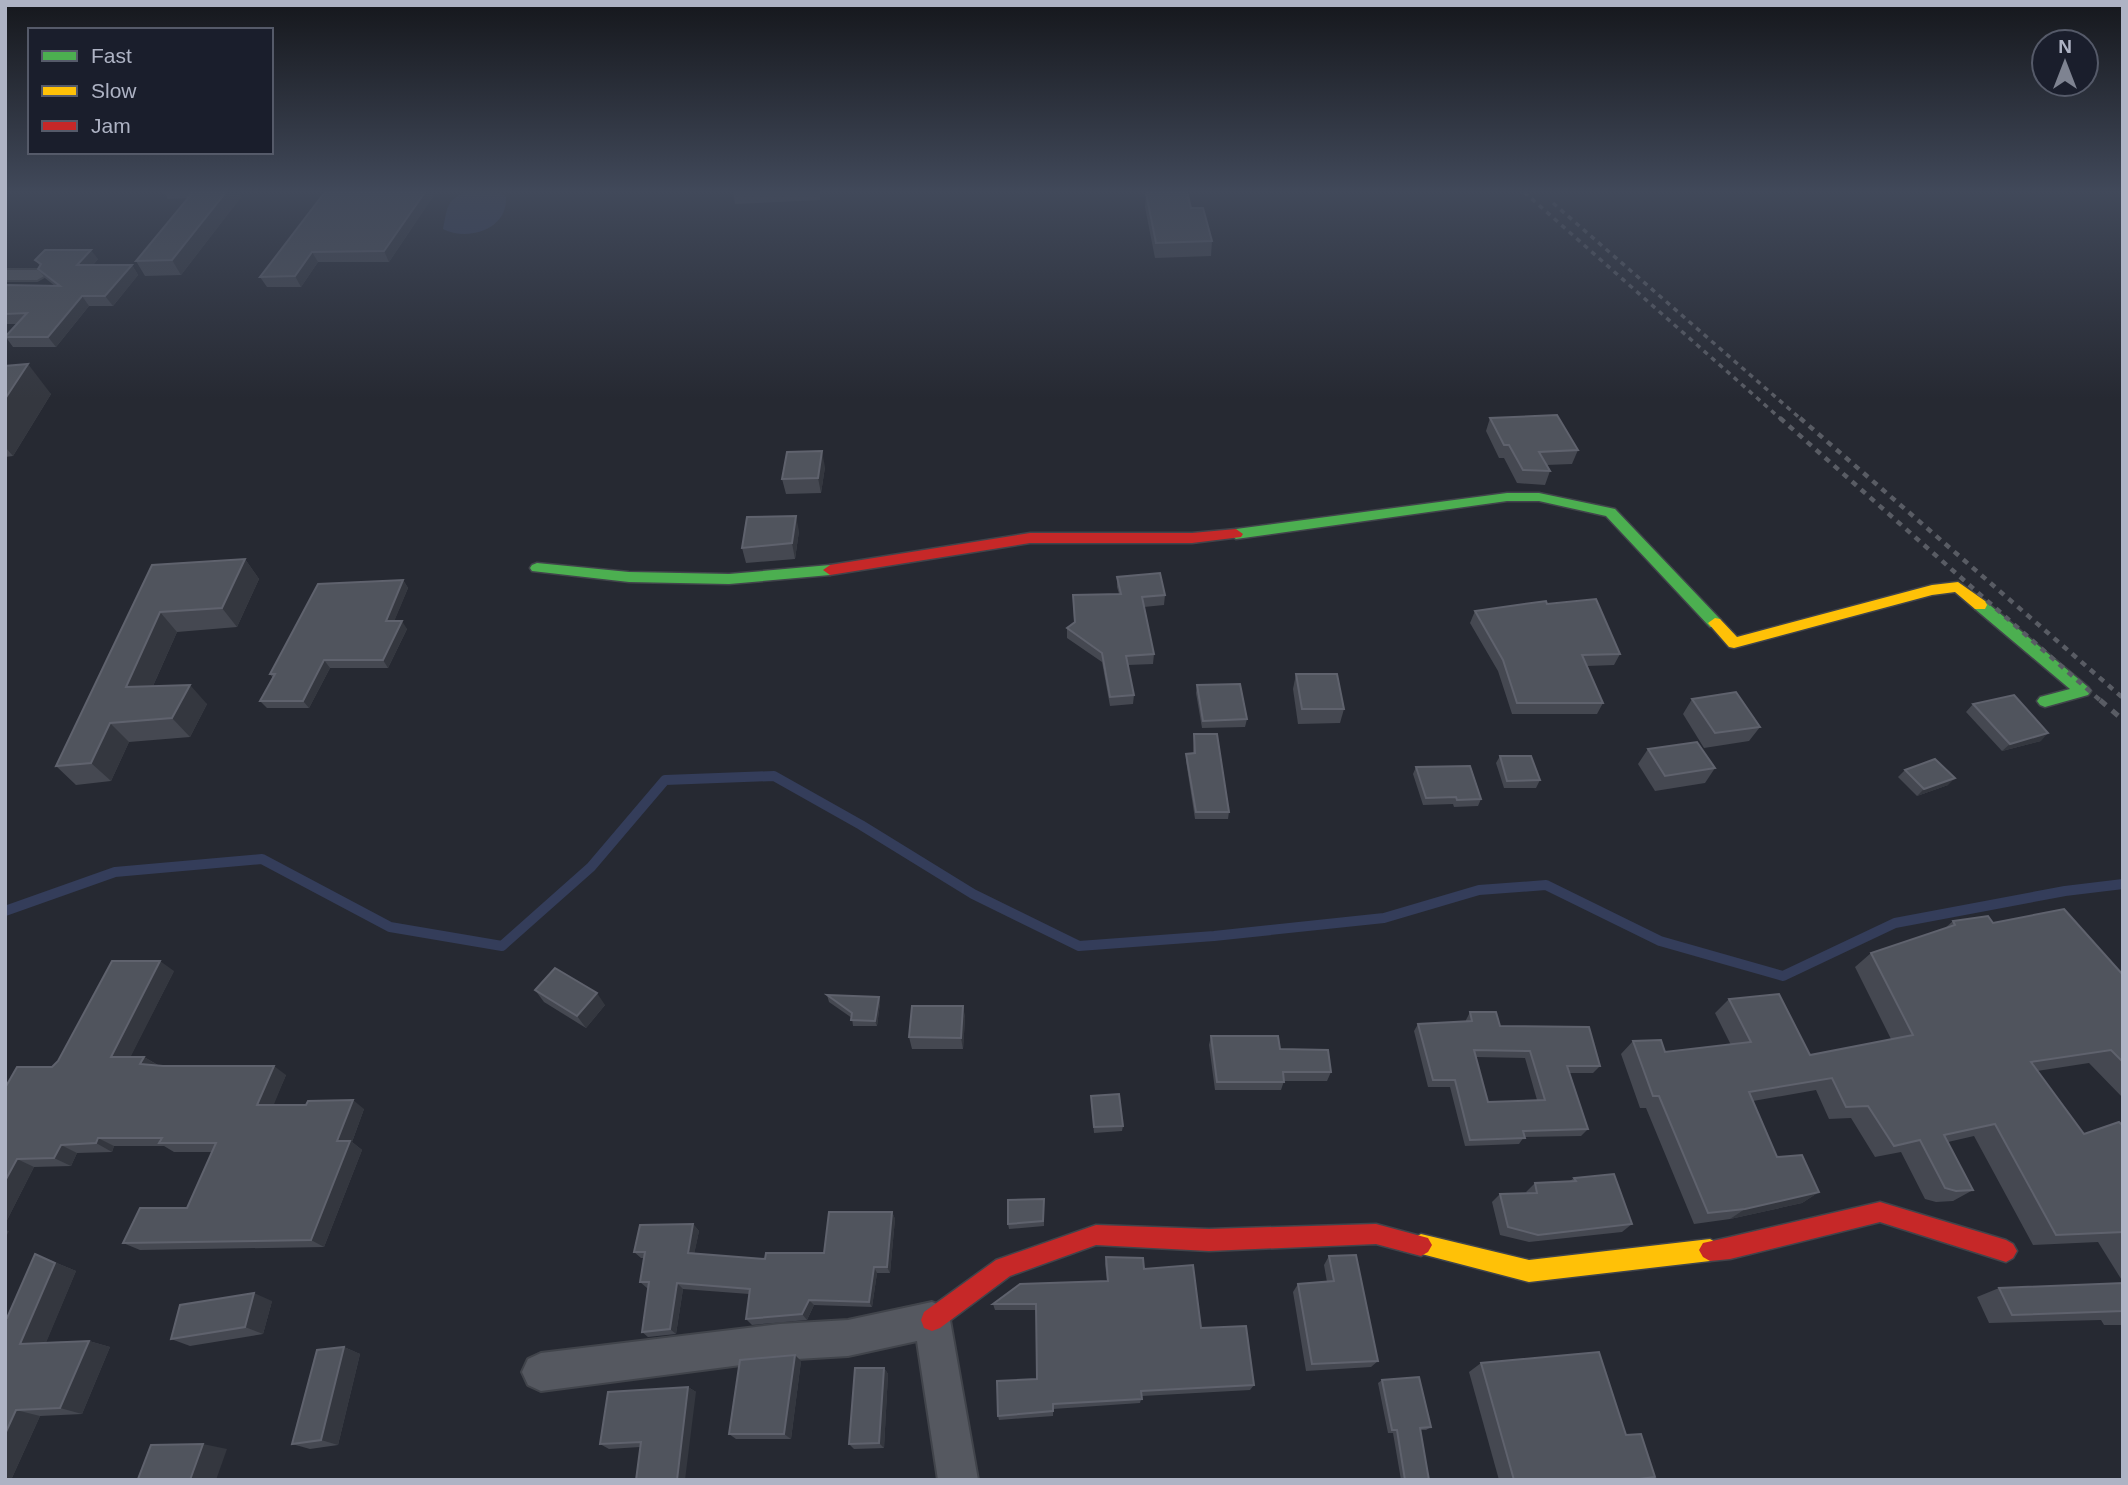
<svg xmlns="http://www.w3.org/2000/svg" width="2128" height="1485" font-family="Arial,sans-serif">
<rect width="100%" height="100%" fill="#262932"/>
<path fill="#343d5a" d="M466,192H496L506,196C509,229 468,242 443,229C447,210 446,199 466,192Z"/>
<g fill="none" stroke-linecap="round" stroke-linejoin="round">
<polyline stroke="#343d5a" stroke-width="10" points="5,911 115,872 262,859 390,927 502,946 591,867 665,780 774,776 861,825 973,894 1079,946 1214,936 1384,918 1479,890 1546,885 1660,941 1783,976 1895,923 2065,891 2123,884"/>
<g stroke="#41444b" stroke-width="4">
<g id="street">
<polygon points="5,270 37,270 46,275 37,280 5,280"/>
<polygon points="932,1302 945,1307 950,1320 978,1480 938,1480 917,1341 848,1356 780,1360 541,1391 528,1385 522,1372 528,1359 541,1353 780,1324 848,1320"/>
</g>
</g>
<g stroke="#41444b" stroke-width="3">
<g id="fast">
<polygon points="1507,493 1539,493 1615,509 1720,619 1722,623 1720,627 1710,627 1606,516 1539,501 1507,501 1236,539 1229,534 1236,529"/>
<polygon points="537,563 629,572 729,574 830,565 837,570 830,575 729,584 629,582 532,571 530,568 532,565"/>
<polygon points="1980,600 1985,601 2088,687 2091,691 2088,695 2045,707 2040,705 2037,701 2040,697 2070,689 1975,609 1973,605"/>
</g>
</g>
<g stroke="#41444b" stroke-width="3">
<g id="slow">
<polygon points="1958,582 1985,601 1987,605 1985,609 1975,609 1955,592 1932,595 1734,648 1729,647 1708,623 1715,618 1720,619 1737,637 1932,585"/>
<polygon points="1421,1234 1529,1260 1710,1239 1717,1243 1721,1250 1717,1257 1710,1261 1529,1282 1414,1252 1410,1245 1414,1238"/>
</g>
</g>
<g stroke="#41444b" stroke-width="3">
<g id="jam">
<polygon points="1236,529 1243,534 1241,537 1192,543 1030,543 830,575 823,570 830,565 1030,533 1192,533"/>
<polygon points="1880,1202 2006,1240 2013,1244 2017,1251 2013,1258 2006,1262 1880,1222 1730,1259 1710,1261 1703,1257 1699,1250 1703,1243 1730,1237"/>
<polygon points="1376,1224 1428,1238 1432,1245 1428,1252 1421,1256 1376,1244 1209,1251 1096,1245 1010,1276 940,1328 932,1331 924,1328 921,1320 924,1312 996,1260 1096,1225 1209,1229"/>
</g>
</g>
<use href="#street" fill="#555860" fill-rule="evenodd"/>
<use href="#fast" fill="#4caf50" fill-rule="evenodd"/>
<use href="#slow" fill="#ffc107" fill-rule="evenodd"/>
<use href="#jam" fill="#c62828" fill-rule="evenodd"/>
<g stroke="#595c64" stroke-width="3.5" stroke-dasharray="5 5" stroke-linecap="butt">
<polyline points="1524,192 1782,420"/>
<polyline points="1553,203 1802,420"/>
</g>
<g stroke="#595c64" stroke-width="4.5" stroke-dasharray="6 6" stroke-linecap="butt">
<polyline points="1780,418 2102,702"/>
<polyline points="1800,418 2123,698"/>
</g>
<polyline stroke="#595c64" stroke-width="5" stroke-dasharray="8 8" stroke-linecap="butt" points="2100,700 2123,720"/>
</g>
<g fill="#454851" fill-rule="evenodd">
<polygon points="164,192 238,192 241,197 181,275 145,276 136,261 188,198 168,199"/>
<polygon points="325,192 436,192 389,262 318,262 301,287 267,287 260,277"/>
<polygon points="733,192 820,192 820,200 735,204"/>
<polygon points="1146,193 1191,208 1212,241 1211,256 1155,258 1145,207"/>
<polygon points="98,259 93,265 132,265 138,275 113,306 89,306 56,347 13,347 5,336 17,324 5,324 5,285 55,286 45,278 38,269 40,266 35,260"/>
<polygon points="5,366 51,394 13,456 5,457"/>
<polygon points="1490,418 1578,450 1572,464 1546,465 1550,471 1545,485 1517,483 1504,458 1499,458 1486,431"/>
<polygon points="825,467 821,493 786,494 782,479"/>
<polygon points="799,531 795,559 746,563 742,548"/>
<polygon points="245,559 259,579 237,627 177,632 153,686 207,704 190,737 129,742 111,781 76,785 56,766 152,565"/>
<polygon points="1117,577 1165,595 1164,605 1144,607 1154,654 1153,664 1128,665 1134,695 1133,704 1110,706 1102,662 1067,638 1067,628 1074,623 1073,595 1119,594 1117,587"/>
<polygon points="403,580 408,588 394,621 407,629 388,668 330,668 309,708 267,708 260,701 273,678 270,674"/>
<polygon points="1547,604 1620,654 1614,665 1587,666 1603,703 1597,714 1512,714 1498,671 1470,623 1475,611"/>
<polygon points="1296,674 1344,709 1340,723 1298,724 1293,689"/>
<polygon points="1197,685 1247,719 1245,727 1202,728 1196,693"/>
<polygon points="1692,699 1760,727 1749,741 1704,748 1683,714"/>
<polygon points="1973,704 2041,741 2002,751 1966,712"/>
<polygon points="1194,734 1229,812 1228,819 1195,819 1186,761 1186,754 1193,753"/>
<polygon points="1648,749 1715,768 1705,783 1655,791 1638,764"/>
<polygon points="1500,756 1540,780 1536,788 1504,788 1496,763"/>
<polygon points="1416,767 1481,799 1478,806 1454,807 1453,804 1423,805 1413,774"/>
<polygon points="1905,770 1948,785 1917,796 1898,777"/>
<polygon points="1953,921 1993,923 2123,975 2123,1098 2089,1063 2037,1071 2084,1134 2123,1126 2123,1282 2098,1242 2033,1245 1974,1136 1948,1142 1973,1190 1953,1201 1936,1202 1925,1199 1901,1152 1875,1157 1851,1118 1829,1119 1816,1090 1753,1101 1777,1157 1819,1192 1802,1203 1730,1219 1694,1224 1646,1108 1640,1108 1621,1054 1633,1041 1665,1052 1731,1045 1715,1013 1729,999 1810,1055 1891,1039 1855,967 1871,953 1944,929"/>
<polygon points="174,971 130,1057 144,1057 158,1065 286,1075 273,1105 364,1109 352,1142 362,1150 324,1247 140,1250 123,1243 187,1208 212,1152 174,1152 164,1146 114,1146 112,1152 77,1153 71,1166 34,1167 5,1224 5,1088 52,1067"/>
<polygon points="535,990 605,1005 586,1028 544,1002"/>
<polygon points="827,995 879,997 880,1003 877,1026 853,1026 852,1018 829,1002"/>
<polygon points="963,1006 965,1018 963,1049 912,1049 909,1037"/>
<path d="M1470,1012L1500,1026L1600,1066L1593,1073H1569L1588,1129L1581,1136L1524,1137L1519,1144L1465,1146L1450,1087H1428L1414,1031L1418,1024L1466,1022V1020ZM1476,1057L1525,1058L1537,1100L1488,1102Z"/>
<polygon points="1211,1036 1280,1049 1331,1072 1327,1081 1284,1081 1281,1090 1215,1090 1209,1045"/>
<polygon points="1091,1096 1123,1126 1122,1131 1094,1133"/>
<polygon points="1574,1178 1632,1224 1622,1232 1529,1242 1500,1235 1492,1202 1500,1194 1527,1193 1526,1192 1535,1183 1570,1181"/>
<polygon points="1044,1199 1044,1226 1009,1229 1008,1224"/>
<polygon points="892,1212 895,1219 890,1273 877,1273 872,1307 814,1305 807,1320 752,1325 746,1319 749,1294 683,1289 676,1334 648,1337 642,1332 648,1288 647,1288 640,1282 644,1258 641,1258 634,1252 693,1224 699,1231 694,1254 765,1259 824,1253"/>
<polygon points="35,1254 76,1271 46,1342 89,1341 110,1347 82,1414 40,1416 11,1480 5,1480 7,1318"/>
<polygon points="1329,1256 1378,1361 1371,1367 1306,1371 1293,1292 1298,1284 1327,1282 1324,1265"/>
<polygon points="1106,1257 1144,1269 1201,1328 1254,1385 1250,1390 1142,1396 1140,1403 1053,1409 1053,1416 999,1420 998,1416 1037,1379 1037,1310 995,1310 993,1304 1107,1281 1105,1264"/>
<polygon points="2123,1283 2123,1325 2104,1325 2101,1320 1989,1323 1977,1297 1999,1288"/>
<polygon points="272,1301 263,1334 190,1346 171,1339"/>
<polygon points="344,1347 360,1354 338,1445 310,1449 292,1444"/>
<polygon points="801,1361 791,1439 736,1439 729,1434"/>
<polygon points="1481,1363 1626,1435 1655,1477 1647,1480 1499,1480 1469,1372"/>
<polygon points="884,1368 888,1374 884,1448 854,1449 849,1444"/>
<polygon points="1382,1380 1431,1427 1426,1430 1420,1430 1429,1480 1401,1480 1393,1433 1388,1433 1378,1383"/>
<polygon points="688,1387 696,1392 640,1447 609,1449 600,1444"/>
</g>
<g fill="#34373f">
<polygon points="226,192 238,192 241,197 181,275 172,260"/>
<polygon points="425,192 436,192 389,262 384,251"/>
<polygon points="91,250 98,259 84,275 77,265"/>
<polygon points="312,252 318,262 301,287 295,276"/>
<polygon points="132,265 138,275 113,306 105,296"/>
<polygon points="82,296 89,306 56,347 48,337"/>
<polygon points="28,364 51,394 13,456 5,447 5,399"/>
<polygon points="822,451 825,467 821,493 818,478"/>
<polygon points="796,516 799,531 795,559 792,543"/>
<polygon points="245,559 259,579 237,627 222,608"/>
<polygon points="403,580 408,588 391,629 386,621"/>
<polygon points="160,612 177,632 144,706 126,687"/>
<polygon points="402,621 407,629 388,668 383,660"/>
<polygon points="324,660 330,668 309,708 303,701"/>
<polygon points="190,685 207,704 190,737 172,718"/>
<polygon points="110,723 129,742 111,781 91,763"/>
<polygon points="2048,733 2041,741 2002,751 2010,744"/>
<polygon points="1955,778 1948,785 1917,796 1924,789"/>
<polygon points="160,961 174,971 126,1066 111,1057"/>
<polygon points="597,993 605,1005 586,1028 577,1016"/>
<polygon points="879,997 880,1003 877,1026 875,1021"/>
<polygon points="963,1006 965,1018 963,1049 961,1038"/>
<polygon points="144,1057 159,1066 140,1064"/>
<polygon points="274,1066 286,1075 270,1114 257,1105"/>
<polygon points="353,1100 364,1109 352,1142 362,1150 324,1247 311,1240 337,1141"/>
<polygon points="98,1138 114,1146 112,1152 96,1143"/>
<polygon points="61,1145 77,1153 71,1166 54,1158"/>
<polygon points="17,1159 34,1167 5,1224 5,1181"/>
<polygon points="1819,1192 1802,1203 1730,1219 1745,1209"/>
<polygon points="892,1212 895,1219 890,1273 887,1267"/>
<polygon points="693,1224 699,1231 693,1260 688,1253"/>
<polygon points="5,1230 9,1231 5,1239"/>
<polygon points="35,1254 76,1271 43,1350 20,1344"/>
<polygon points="874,1267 877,1273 872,1307 869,1302"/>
<polygon points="677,1283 683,1289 676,1334 670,1329"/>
<polygon points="254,1293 272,1301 263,1334 245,1327"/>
<polygon points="809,1300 814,1305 807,1320 802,1314"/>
<polygon points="89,1341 110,1347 82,1414 60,1408"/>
<polygon points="344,1347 360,1354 338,1445 321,1440"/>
<polygon points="795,1355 801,1361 791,1439 784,1434"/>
<polygon points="884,1368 888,1374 884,1448 879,1443"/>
<polygon points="688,1387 696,1392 685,1480 677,1480"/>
<polygon points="16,1410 40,1416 11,1480 5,1480 5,1434"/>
<polygon points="203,1444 227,1449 216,1480 190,1480"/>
</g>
<g fill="#50545d" stroke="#5f626d" stroke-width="2" fill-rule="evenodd">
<polygon points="193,192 226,192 172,260 136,261"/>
<polygon points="325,192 425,192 384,251 312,252 295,276 260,277"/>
<polygon points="1187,192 1191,208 1203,208 1212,241 1156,243 1146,193"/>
<polygon points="45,250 91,250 77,265 132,265 105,296 82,296 48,337 5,337 27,313 5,314 5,285 60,286 38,269 41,264 35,260"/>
<polygon points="28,364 5,399 5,366"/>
<polygon points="1557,415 1578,450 1539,452 1550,471 1523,470 1509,445 1504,445 1490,418"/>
<polygon points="822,451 818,478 782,479 787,452"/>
<polygon points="796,516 792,543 742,548 747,517"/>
<polygon points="245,559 222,608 160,612 126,687 190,685 172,718 110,723 91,763 56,766 152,565"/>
<polygon points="1160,573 1165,595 1142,597 1154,654 1126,656 1134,695 1110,697 1102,653 1067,628 1075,622 1073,595 1121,594 1117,577"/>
<polygon points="403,580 386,621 402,621 383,660 324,660 303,701 260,701 275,674 270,674 318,584"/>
<polygon points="1596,599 1620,654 1582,655 1603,703 1517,703 1503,660 1475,611 1546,601 1547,604"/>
<polygon points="1296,674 1337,674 1344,709 1302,709"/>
<polygon points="1240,684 1247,719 1203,721 1197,685"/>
<polygon points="1736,692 1760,727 1715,733 1692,699"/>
<polygon points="2014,695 2048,733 2010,744 1973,704"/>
<polygon points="1194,734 1217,734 1229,812 1196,812 1186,754 1195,753"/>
<polygon points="1697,742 1715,768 1665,776 1648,749"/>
<polygon points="1500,756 1531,756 1540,780 1507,781"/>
<polygon points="1935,759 1955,778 1924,789 1905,770"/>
<polygon points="1470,766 1481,799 1457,800 1456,797 1426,798 1416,767"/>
<polygon points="2064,909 2123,975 2123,1062 2111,1050 2031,1062 2084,1134 2119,1122 2123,1126 2123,1232 2056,1235 1995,1124 1944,1135 1973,1190 1956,1191 1945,1188 1920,1140 1894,1146 1868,1106 1846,1107 1832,1078 1749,1092 1777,1157 1802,1155 1819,1192 1745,1209 1708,1213 1659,1096 1653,1096 1633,1041 1661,1040 1665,1052 1751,1042 1729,999 1779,994 1810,1055 1913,1035 1871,953 1955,925 1953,921 1988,916 1993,923"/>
<polygon points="112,961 160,961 111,1057 144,1057 140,1064 163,1066 274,1066 257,1105 306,1105 308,1101 353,1100 337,1141 350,1141 311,1240 123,1243 140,1208 187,1208 216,1143 159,1143 162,1138 98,1138 96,1143 61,1145 54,1158 17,1159 5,1181 5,1088 17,1067 52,1067 58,1061"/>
<polygon points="555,968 597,993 577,1016 535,990"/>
<polygon points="827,995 879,997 875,1021 851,1020 852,1013"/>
<polygon points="912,1006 963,1006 961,1038 909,1037"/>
<path d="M1470,1012H1496L1500,1026L1589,1027L1600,1066H1567L1588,1129L1523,1131L1525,1138L1470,1140L1455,1080H1433L1418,1024L1472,1021ZM1474,1050L1530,1051L1545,1100L1488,1102Z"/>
<polygon points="1211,1036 1278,1036 1280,1049 1328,1050 1331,1072 1283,1072 1284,1082 1217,1082"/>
<polygon points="1119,1094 1123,1126 1094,1127 1091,1096"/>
<polygon points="1614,1174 1632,1224 1538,1235 1508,1227 1500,1194 1537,1193 1535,1183 1576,1181 1574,1178"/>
<polygon points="1044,1199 1043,1221 1008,1224 1008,1200"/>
<polygon points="829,1212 892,1212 887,1267 874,1267 869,1302 809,1300 802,1314 746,1319 750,1289 677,1283 670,1329 642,1332 649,1282 640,1282 645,1252 634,1252 640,1225 693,1224 688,1253 765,1259 766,1253 824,1253"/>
<polygon points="35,1254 55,1263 20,1344 89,1341 60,1408 16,1410 5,1434 5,1318 7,1318"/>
<polygon points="1356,1255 1378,1361 1312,1364 1298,1284 1334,1281 1329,1256"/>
<polygon points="1106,1257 1143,1258 1144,1269 1193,1265 1201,1328 1246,1326 1254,1385 1141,1391 1142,1399 1053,1404 1053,1411 998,1416 997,1381 1037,1379 1036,1304 993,1304 1020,1284 1108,1281"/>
<polygon points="2123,1283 2123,1311 2012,1315 1999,1288"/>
<polygon points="254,1293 245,1327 171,1339 180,1305"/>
<polygon points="344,1347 321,1440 292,1444 317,1350"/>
<polygon points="1599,1352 1626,1435 1641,1434 1655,1477 1631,1480 1514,1480 1481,1363"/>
<polygon points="795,1355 784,1434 729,1434 740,1360"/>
<polygon points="855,1368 884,1368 879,1443 849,1444"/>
<polygon points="1419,1377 1431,1427 1420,1428 1429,1480 1405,1480 1397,1430 1392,1430 1382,1380"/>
<polygon points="688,1387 677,1480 636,1480 641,1442 600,1444 608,1392"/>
<polygon points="203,1444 190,1480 138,1479 151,1445"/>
</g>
<linearGradient id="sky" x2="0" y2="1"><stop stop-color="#15171c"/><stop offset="0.48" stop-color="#41495a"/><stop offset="1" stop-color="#41495a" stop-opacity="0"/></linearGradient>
<rect width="2128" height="399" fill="url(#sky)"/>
<rect width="2128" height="1485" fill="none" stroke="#aeb3c4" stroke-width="14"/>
<rect x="28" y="28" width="245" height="126" fill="#1a1e2c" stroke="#555a69" stroke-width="2"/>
<rect x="42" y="51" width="35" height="10" fill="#4caf50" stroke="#555a69" stroke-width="2"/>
<text x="91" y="63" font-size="21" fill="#aeb3c4">Fast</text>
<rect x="42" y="86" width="35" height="10" fill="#ffc107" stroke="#555a69" stroke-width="2"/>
<text x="91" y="98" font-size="21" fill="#aeb3c4">Slow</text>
<rect x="42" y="121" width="35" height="10" fill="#c62828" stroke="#555a69" stroke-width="2"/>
<text x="91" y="133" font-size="21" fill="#aeb3c4">Jam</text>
<g transform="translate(2065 63)"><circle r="33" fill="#1a1e2c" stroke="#555a69" stroke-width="2"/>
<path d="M0-5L12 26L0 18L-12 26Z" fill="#7e8391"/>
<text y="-10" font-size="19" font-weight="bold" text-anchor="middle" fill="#aeb3c4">N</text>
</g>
</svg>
